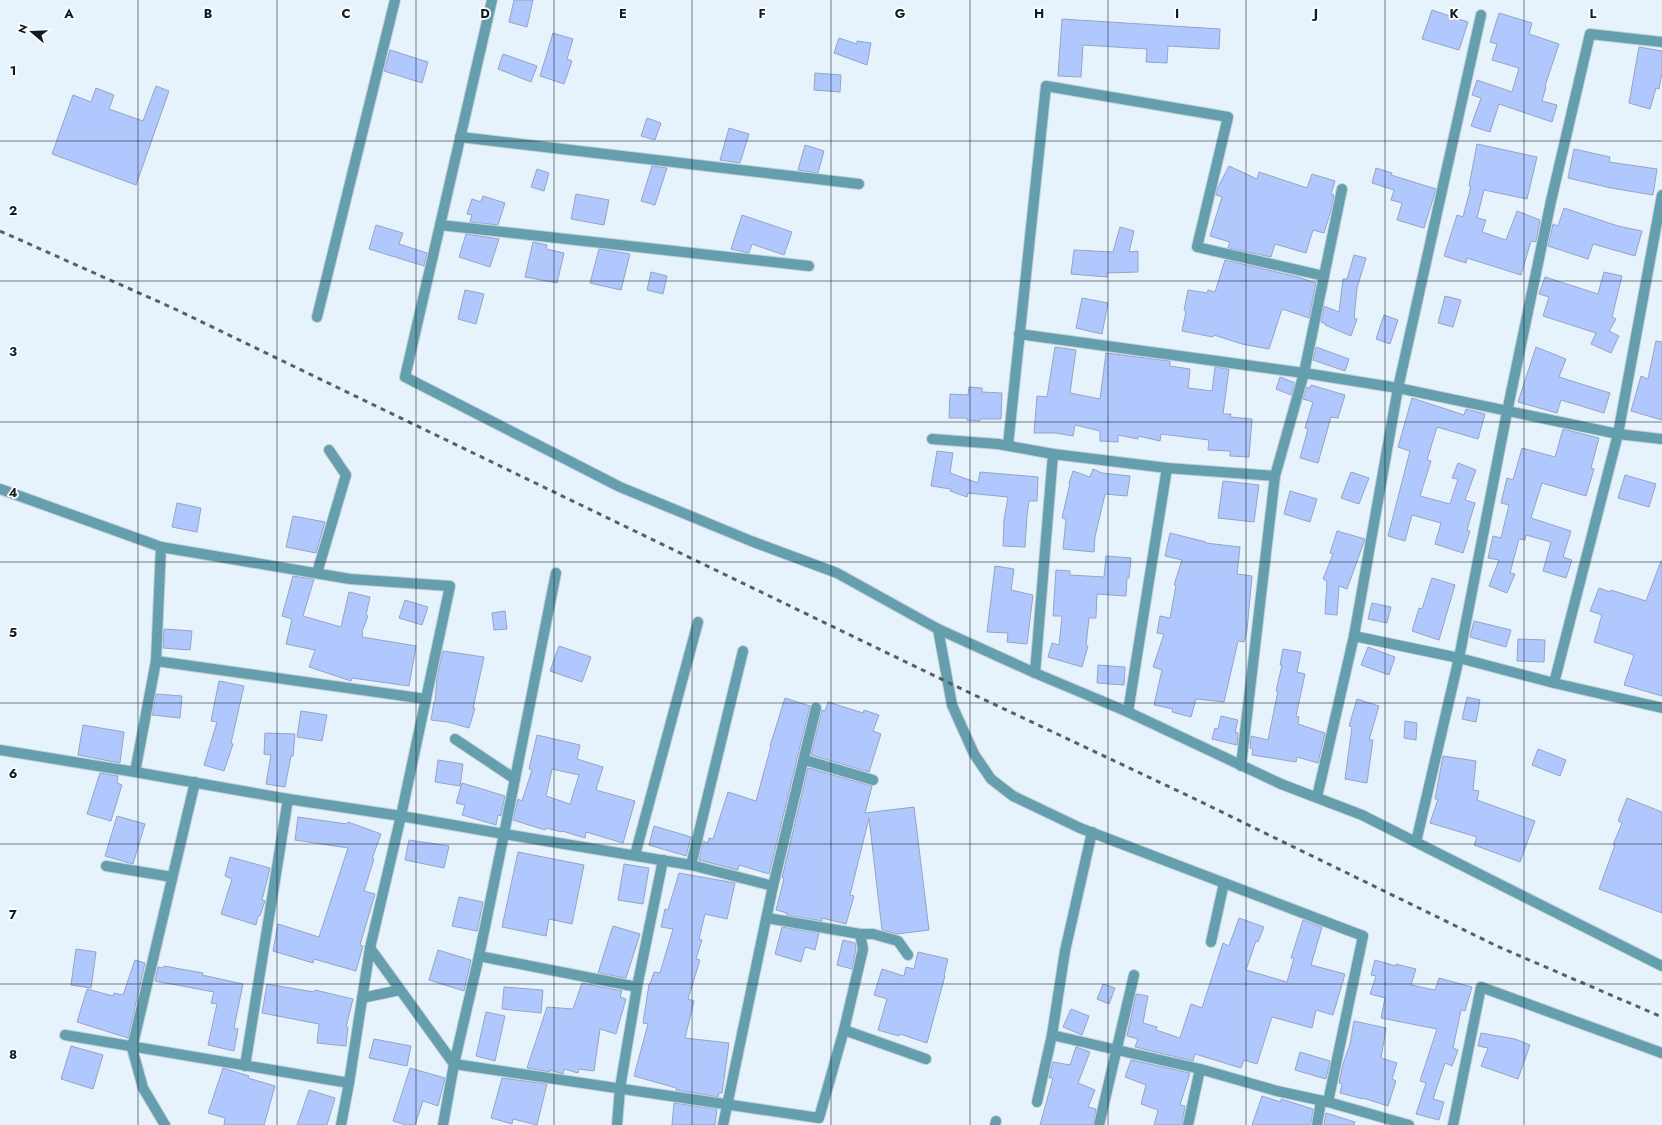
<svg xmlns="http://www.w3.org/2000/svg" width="1662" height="1125" font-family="Jost,sans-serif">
<rect width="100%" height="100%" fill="#e6f3fd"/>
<g fill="#b0c8fe" stroke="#95a4c3" fill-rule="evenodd">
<polygon points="514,0 533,0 527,27 509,22"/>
<polygon points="1432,10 1468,22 1459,50 1422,39"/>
<polygon points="1499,13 1532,23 1529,34 1559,44 1545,86 1546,87 1542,101 1557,105 1552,122 1499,104 1490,132 1471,126 1481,98 1472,95 1477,80 1512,92 1519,68 1492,60 1497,44 1490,42"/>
<polygon points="1062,19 1220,29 1219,49 1168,46 1167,63 1146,62 1147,49 1083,45 1081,77 1058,76"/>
<polygon points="553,33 573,39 567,59 572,61 564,84 540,76"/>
<polygon points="839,38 857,44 857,41 871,43 867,65 834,53"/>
<polygon points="1639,47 1662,51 1662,73 1659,89 1656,88 1650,109 1629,103"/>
<polygon points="390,50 428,62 422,83 384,71"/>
<polygon points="503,54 537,66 531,82 498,69"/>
<polygon points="815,73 841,75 840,92 814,90"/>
<polygon points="156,86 169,91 136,185 52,154 73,95 91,102 96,88 114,95 109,109 143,121"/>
<polygon points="647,118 661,123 655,140 641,136"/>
<polygon points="729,128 749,134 740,163 720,160"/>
<polygon points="1477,144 1537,157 1527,199 1484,190 1477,218 1486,220 1482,232 1506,240 1517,211 1540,220 1536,242 1531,241 1521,275 1467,258 1466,263 1444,256 1457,215 1463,217 1471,186 1469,186"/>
<polygon points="805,145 824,151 818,173 798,170"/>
<polygon points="1574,149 1610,157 1609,162 1657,169 1653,195 1611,188 1568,178"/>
<polygon points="652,166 667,168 655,205 641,201"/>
<polygon points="1229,166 1257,179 1259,172 1307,188 1312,174 1335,181 1331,194 1334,195 1332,207 1324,233 1313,230 1306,253 1275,244 1271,257 1228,248 1230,242 1210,236 1222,197 1216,195 1217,189"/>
<polygon points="1376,168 1392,173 1391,175 1436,189 1424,228 1397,220 1402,203 1391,200 1394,190 1372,183"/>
<polygon points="537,169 549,173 544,191 531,187"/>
<polygon points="576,194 609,200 604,225 571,219"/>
<polygon points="483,196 505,203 498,225 470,222 472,215 467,214 472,199 481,202"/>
<polygon points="1564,208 1618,226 1642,231 1635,256 1593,244 1588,259 1548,246 1553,224 1558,226"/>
<polygon points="742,215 792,232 784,255 752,244 749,253 731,249"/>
<polygon points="376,225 403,233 399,244 427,253 424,266 369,249"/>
<polygon points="1120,227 1134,231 1129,252 1138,251 1138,272 1107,273 1107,277 1071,274 1074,250 1113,252"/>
<polygon points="466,234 499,239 490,267 459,257"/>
<polygon points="533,242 547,245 546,249 564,253 557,283 525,277"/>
<polygon points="599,249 630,254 621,290 590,283"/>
<polygon points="1354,255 1366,258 1357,288 1354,318 1357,319 1351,336 1325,325 1326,324 1321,322 1324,306 1339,312 1343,279 1347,279"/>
<polygon points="1225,260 1298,277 1316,283 1309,318 1282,309 1269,349 1242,344 1214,335 1213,337 1182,331 1186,311 1184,310 1188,290 1207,293 1208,290 1215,292"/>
<polygon points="651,272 667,276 663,294 647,290"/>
<polygon points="1604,272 1622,276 1612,317 1616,319 1609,331 1619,336 1611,353 1591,344 1596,333 1543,316 1549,297 1539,294 1545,277 1598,294"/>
<polygon points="465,290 484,294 476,324 458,319"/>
<polygon points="1445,296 1461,300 1453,327 1438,323"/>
<polygon points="1082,298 1108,303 1102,334 1076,328"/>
<polygon points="1384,315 1398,320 1390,344 1376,339"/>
<polygon points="1656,341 1662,342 1662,420 1631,411 1641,376 1648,379"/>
<polygon points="1055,347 1076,350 1070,393 1100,399 1106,353 1170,361 1170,366 1190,369 1188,388 1212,391 1215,367 1229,369 1223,414 1231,414 1230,417 1252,419 1249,457 1230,456 1230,451 1208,450 1209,440 1161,434 1160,441 1138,436 1138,439 1118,435 1118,442 1100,441 1100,431 1075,425 1073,436 1056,433 1034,433 1037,396 1047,397"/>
<polygon points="1316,347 1349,359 1345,371 1313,360"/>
<polygon points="1536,347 1566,359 1559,377 1610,393 1604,413 1561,400 1557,413 1518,402"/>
<polygon points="1280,377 1295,383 1291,395 1276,389"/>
<polygon points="1311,385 1345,395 1338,418 1331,417 1318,463 1300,458 1308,429 1305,428 1313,402 1303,399 1307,387 1310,388"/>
<polygon points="969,387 982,388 982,392 1002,393 1001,419 980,419 980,421 967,420 967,418 949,418 950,394 968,395"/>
<polygon points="1412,398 1464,415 1466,409 1485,414 1478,439 1437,427 1427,460 1431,461 1420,496 1450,504 1458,479 1452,478 1458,463 1476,470 1465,500 1475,503 1467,530 1470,531 1463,553 1435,544 1441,523 1412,515 1405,541 1388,536 1410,451 1398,447"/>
<polygon points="1563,429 1599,438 1591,468 1594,469 1586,496 1542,483 1531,518 1571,531 1563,557 1572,560 1566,578 1543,571 1551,542 1526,535 1525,540 1519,539 1510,573 1515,574 1507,593 1489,586 1499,560 1488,558 1493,536 1501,538 1509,505 1501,503 1507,478 1513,480 1522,448 1555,457"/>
<polygon points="937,451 953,453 950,473 978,483 980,472 1038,477 1037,501 1029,501 1027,515 1025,547 1003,546 1004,520 1008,497 968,493 967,497 950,491 951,489 931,486"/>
<polygon points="1093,469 1102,473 1130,476 1127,496 1105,494 1095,537 1094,552 1063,549 1066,519 1062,518 1070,483 1069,483 1073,471 1090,477"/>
<polygon points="1351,472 1369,478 1359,504 1341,498"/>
<polygon points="1625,475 1656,484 1649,507 1618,498"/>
<polygon points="1223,481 1259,485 1254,522 1218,518"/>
<polygon points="1290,491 1317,499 1310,522 1284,514"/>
<polygon points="177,503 201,508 197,532 172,527"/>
<polygon points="293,516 325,522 316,553 286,547"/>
<polygon points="1337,531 1365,539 1347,589 1339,586 1337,615 1325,614 1327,581 1323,579 1333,554 1330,553"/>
<polygon points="1170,533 1206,542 1206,543 1240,547 1237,574 1252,576 1247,630 1244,642 1238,641 1224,702 1196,699 1191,717 1172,712 1173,709 1154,705 1162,670 1153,667 1164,634 1157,633 1160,616 1170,618 1176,585 1174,585 1182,560 1165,556"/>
<polygon points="1106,556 1131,558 1129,578 1127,578 1126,596 1097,594 1096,618 1089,618 1086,645 1088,646 1082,667 1048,657 1052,643 1059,645 1062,616 1053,616 1056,570 1070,571 1070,575 1104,577"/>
<polygon points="1661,561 1662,561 1662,696 1624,685 1634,655 1594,642 1602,615 1590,611 1599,588 1610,592 1611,590 1646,601"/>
<polygon points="995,566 1014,569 1011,590 1033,595 1027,644 1007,642 1008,633 987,632"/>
<polygon points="293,576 314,579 303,616 341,627 349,592 370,597 366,615 368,616 362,632 363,633 362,637 416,646 409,686 352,678 351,681 309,667 315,650 286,644 292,619 282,616"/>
<polygon points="1432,578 1455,585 1439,640 1412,631 1419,608 1422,609"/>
<polygon points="405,600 428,607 422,625 399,618"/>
<polygon points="1372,603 1391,607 1387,623 1368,619"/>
<polygon points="505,611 507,629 494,630 492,613"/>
<polygon points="1474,621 1511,630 1506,647 1470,637"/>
<polygon points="164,629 192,631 190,650 163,648"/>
<polygon points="1518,639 1545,640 1544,662 1517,661"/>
<polygon points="559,646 591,657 582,682 550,671"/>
<polygon points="1368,647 1395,657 1389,675 1361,665"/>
<polygon points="1283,649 1301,652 1297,672 1305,674 1296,716 1299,717 1298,724 1325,733 1318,763 1297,757 1296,762 1252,755 1253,749 1250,748 1251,736 1268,740 1278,691 1276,691 1282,665 1280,665"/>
<polygon points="443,651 484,657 473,708 475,708 469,728 448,722 431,720 434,702 435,702 437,677"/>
<polygon points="1098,665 1125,667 1124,685 1097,683"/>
<polygon points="219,681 244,686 231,743 233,744 224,771 204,765 217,722 211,721"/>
<polygon points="156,694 182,696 180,718 152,715"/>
<polygon points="1467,697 1480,700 1476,722 1462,719"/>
<polygon points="785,698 810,706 769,874 739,865 738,870 699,860 703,841 708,843 709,838 713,839 728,792 756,801 771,746 770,746"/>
<polygon points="1357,699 1379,706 1369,740 1373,740 1367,783 1345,779 1352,727 1349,726"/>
<polygon points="828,702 863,713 864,710 879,715 873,731 881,734 869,772 811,755 822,710 825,711"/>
<polygon points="301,711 327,715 322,741 297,737"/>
<polygon points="1221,716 1238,720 1235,732 1238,733 1237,745 1212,739 1215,728 1218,729"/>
<polygon points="1405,721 1417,723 1416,740 1404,738"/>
<polygon points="83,725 124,732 120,763 78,755"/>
<polygon points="265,733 295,734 293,756 291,756 285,787 266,784 271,755 264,754"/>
<path d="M537,735L580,745L577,759L603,767L596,790L635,801L623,843L586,832L585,838L562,831V832L546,828L545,830L513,820L518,799L522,801L532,770L529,769ZM552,769L579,775L570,804L546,796Z"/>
<polygon points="1538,749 1566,760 1560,776 1532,765"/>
<polygon points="1443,756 1476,761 1473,790 1479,791 1477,800 1535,821 1520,862 1474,845 1477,837 1430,823 1438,799 1435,799"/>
<polygon points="438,760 463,764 460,786 435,782"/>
<polygon points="808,768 872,786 865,813 914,807 929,930 897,934 882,930 869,818 850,895 854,896 846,924 822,918 822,921 786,915 787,913 776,910 784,878 782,878"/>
<polygon points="100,773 118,776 117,783 122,785 111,821 87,814"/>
<polygon points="462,783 505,796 501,816 498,815 496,825 462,815 465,805 456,803"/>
<polygon points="1627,798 1662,812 1662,913 1599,889 1615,845 1613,845 1622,823 1618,821"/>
<polygon points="117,816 145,824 133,864 105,856"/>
<polygon points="298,817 347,824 348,822 381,834 372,859 374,859 364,891 375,894 360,945 363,946 356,971 314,959 313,963 273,951 278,924 319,937 348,848 295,840"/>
<polygon points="654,826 691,837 686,856 649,845"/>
<polygon points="409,840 449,846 444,868 405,860"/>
<polygon points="518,852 584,865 572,924 549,919 546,936 502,927"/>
<polygon points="230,857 270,868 262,900 265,901 260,916 258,916 256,925 221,914 232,879 225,876"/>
<polygon points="624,864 649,868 643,904 618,900"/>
<polygon points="679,873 735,883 727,919 705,914 699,939 702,940 696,959 700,960 688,999 694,1001 685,1038 729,1043 722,1093 719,1093 718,1097 676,1090 676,1088 634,1076 648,1024 643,1023 649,984 650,984 654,972 660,973 673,929 661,927 665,909 668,910"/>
<polygon points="459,897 483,902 477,931 452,926"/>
<polygon points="1239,918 1264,927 1258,942 1256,941 1246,970 1287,982 1294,958 1291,958 1303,920 1322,927 1311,965 1345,974 1333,1015 1316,1010 1312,1028 1272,1017 1257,1064 1244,1060 1241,1068 1195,1054 1193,1061 1135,1047 1138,1039 1127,1036 1136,994 1148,996 1143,1023 1157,1027 1156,1030 1180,1038 1191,1004 1202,1008 1223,943 1229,946"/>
<polygon points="613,926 640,934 626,978 598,973"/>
<polygon points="782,927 819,933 815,950 805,947 801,962 775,954"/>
<polygon points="843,940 855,943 856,949 852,969 837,965"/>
<polygon points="76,949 96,952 91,988 71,985"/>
<polygon points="438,950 471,960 464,991 429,980"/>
<polygon points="918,952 948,959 944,976 945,976 927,1043 900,1034 899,1036 878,1030 887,999 874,995 882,969 904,976 906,967 914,969"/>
<polygon points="135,960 145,963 128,1038 77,1022 87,989 113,996 114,993 123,995"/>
<polygon points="1375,960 1396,966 1396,964 1416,969 1411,985 1435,990 1439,978 1472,987 1465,1011 1461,1010 1453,1048 1458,1050 1452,1066 1445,1063 1433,1099 1444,1102 1439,1120 1416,1114 1426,1083 1420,1081 1437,1029 1381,1018 1385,998 1370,994 1376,976 1371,975"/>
<polygon points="164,966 203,973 202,975 243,984 234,1028 238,1029 234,1051 208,1045 217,1004 211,1003 214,992 155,981 158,967 163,968"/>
<polygon points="582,983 622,991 620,997 626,999 616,1034 600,1029 594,1071 579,1069 578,1073 564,1069 563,1074 550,1070 550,1072 527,1068 547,1007 573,1009"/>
<polygon points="267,984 314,992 315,990 353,999 346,1027 348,1027 346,1046 317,1043 319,1024 262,1013"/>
<polygon points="1103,984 1115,988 1109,1004 1097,999"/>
<polygon points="504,987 543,990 541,1013 502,1009"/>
<polygon points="1071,1009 1089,1016 1082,1035 1063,1027"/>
<polygon points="486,1012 505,1016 495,1061 476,1056"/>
<polygon points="1354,1021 1386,1028 1381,1058 1397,1063 1392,1079 1396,1081 1388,1106 1363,1098 1363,1099 1340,1093 1342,1084 1339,1083 1343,1064 1350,1044"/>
<polygon points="1481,1033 1515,1039 1530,1045 1518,1079 1481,1066 1488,1048 1478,1046"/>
<polygon points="374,1039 411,1046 407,1066 369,1058"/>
<polygon points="71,1046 103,1055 93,1089 61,1079"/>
<polygon points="1076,1047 1090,1052 1078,1083 1095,1090 1088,1107 1096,1109 1093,1125 1040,1125 1053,1078 1049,1078 1053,1062 1070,1065"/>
<polygon points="1300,1052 1330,1061 1326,1079 1295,1070"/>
<polygon points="1131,1060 1190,1073 1180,1105 1185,1106 1182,1125 1154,1125 1158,1110 1141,1104 1146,1085 1125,1077"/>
<polygon points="223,1068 249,1076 248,1078 275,1086 264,1125 224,1125 225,1118 208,1113"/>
<polygon points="410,1068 445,1078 438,1106 423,1101 415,1125 406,1125 393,1121"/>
<polygon points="502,1078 547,1084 537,1125 513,1119 512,1124 491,1118"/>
<polygon points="309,1090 335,1098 327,1125 297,1125"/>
<polygon points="1262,1096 1281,1102 1281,1099 1313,1109 1311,1125 1252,1125"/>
<polygon points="674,1103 717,1109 715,1125 672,1125"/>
<polygon points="1326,1113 1355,1122 1354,1125 1324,1125"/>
</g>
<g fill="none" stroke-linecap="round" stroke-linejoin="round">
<g stroke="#c4d1da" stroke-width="12">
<g id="minor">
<polyline points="492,0 405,377 620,487 751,541 837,573 938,629 1035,673 1128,712 1281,784 1362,815 1662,966"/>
<polyline points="460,137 859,184"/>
<polyline points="440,225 809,266"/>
<polyline points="317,317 395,0"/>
<polyline points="1019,334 1304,373 1398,388 1618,434 1662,439"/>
<polyline points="932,439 998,444 1053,454"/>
<polyline points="1008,445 1046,86 1228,117 1197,247 1324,276"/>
<polyline points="0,489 161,547"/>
<polyline points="317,573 346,475 329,450"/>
<polyline points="938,629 952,705 974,754 991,779 1013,796 1080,828 1363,936 1328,1102"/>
<polyline points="1354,636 1459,658 1554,683 1662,708"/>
<polyline points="156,661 426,699"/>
<polyline points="1035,673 1053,454 1167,468 1275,476 1304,373 1342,189"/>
<polyline points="1554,683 1618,434 1662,195"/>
<polyline points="1128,712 1167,468"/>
<polyline points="455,739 515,779"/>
<polyline points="0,750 135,772"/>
<polyline points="805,760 873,780"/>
<polyline points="1241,766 1275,476"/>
<polyline points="1317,797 1354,636 1398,388 1481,15"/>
<polyline points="1416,842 1459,658 1507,412 1551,201 1590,34 1662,42"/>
<polyline points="635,855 698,622"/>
<polyline points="691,865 743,651"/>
<polyline points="106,866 172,877"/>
<polyline points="773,886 816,708"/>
<polyline points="767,918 860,934 873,934 898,941 908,955"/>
<polyline points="1211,942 1224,883"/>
<polyline points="370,948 454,1064 819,1118 844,1030 863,949 860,934"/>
<polyline points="479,956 637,987"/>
<polyline points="362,998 400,990"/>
<polyline points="844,1030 926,1059"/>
<polyline points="65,1035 349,1083"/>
<polyline points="1052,1035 1200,1069"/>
<polyline points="245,1066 288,799"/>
<polyline points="1037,1102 1052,1035 1065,951 1092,832"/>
<polyline points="165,1125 143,1088 132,1048 195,782"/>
<polyline points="341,1125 349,1083 370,948 401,816 288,799 135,772 156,661 161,547 350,579 450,586 401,816 504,834 556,573"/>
<polyline points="443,1125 454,1064 479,956 504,834 691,865 773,886 723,1125"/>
<polyline points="617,1125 620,1088 637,987 663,860"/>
<polyline points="995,1125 996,1121"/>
<polyline points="1099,1125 1134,975"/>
<polyline points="1188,1125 1200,1069 1277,1091 1328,1102 1409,1125"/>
<polyline points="1317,1125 1321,1101"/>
<polyline points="1453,1125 1481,987 1662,1053"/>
</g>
</g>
<use href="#minor" stroke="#659eac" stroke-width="10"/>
<polyline stroke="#546169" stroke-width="3" stroke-dasharray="5 5" stroke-linecap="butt" points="0,231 175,309 966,691 1193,798 1499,947 1662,1017"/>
</g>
<path fill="none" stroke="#101c24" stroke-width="1" stroke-opacity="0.55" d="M138,0V1125M277,0V1125M416,0V1125M554,0V1125M692,0V1125M831,0V1125M970,0V1125M1108,0V1125M1246,0V1125M1385,0V1125M1524,0V1125M0,141H1662M0,281H1662M0,422H1662M0,562H1662M0,703H1662M0,844H1662M0,984H1662"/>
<g font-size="13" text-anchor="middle" font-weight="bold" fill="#101c24" stroke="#fefefe" stroke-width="3.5" stroke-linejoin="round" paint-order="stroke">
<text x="69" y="18">A</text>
<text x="208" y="18">B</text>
<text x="346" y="18">C</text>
<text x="485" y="18">D</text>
<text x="623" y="18">E</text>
<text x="762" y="18">F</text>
<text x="900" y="18">G</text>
<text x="1039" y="18">H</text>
<text x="1177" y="18">I</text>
<text x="1316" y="18">J</text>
<text x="1454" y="18">K</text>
<text x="1593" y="18">L</text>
<text x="13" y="75">1</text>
<text x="13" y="215">2</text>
<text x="13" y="356">3</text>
<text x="13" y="497">4</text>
<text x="13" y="637">5</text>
<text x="13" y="778">6</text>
<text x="13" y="919">7</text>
<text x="13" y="1059">8</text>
</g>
<g transform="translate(32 32) rotate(289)" stroke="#fefefe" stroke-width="3" paint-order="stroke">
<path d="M0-3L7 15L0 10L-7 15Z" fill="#101c24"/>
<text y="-6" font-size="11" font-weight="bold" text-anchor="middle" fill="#101c24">N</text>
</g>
</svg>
